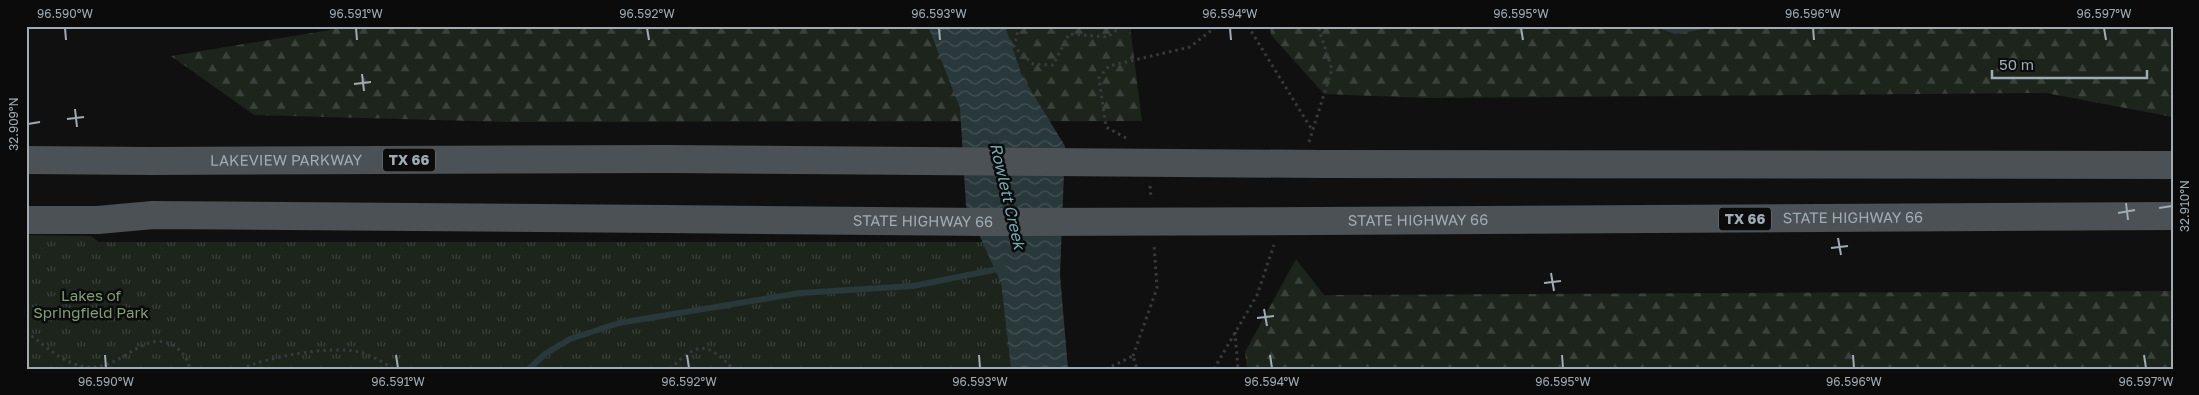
<svg xmlns="http://www.w3.org/2000/svg" width="2199" height="395" font-family="'Golos Text',sans-serif">
<defs>
<pattern id="forest-firs" width="22" height="20" patternUnits="userSpaceOnUse" patternTransform="scale(1.25)"><rect width="22" height="20" fill="#1d241c"/><path d="M5 1l3.5 6h-7zM16 11l3.5 6h-7z" fill="#3b413b"/></pattern>
<pattern id="park-tufts" width="24" height="20" patternUnits="userSpaceOnUse" patternTransform="scale(1.25)"><rect width="24" height="20" fill="#1d241c"/><path d="M3 7l-1-3M5 7V3M7 7l1-3M15 17l-1-3M17 17v-4M19 17l1-3" fill="none" stroke="#3b413b"/></pattern>
<pattern id="water-waves" width="16" height="10" patternUnits="userSpaceOnUse" patternTransform="scale(1.25)"><rect width="16" height="10" fill="#29383a"/><path d="M0 5q4-4 8 0t8 0" fill="none" stroke="#455254"/></pattern>
</defs>
<rect width="100%" height="100%" fill="#101011"/>
<g fill="url(#forest-firs)">
<polygon points="354,26 1130,26 1142,121 509,122 254,115 171,56"/>
<polygon points="1270,26 2173,26 2173,117 2046,93 1426,98 1324,94 1271,35"/>
<polygon points="1296,259 1324,295 2173,291 2173,369 1247,369 1245,352"/>
</g>
<polygon fill="url(#park-tufts)" points="26,235 91,236 99,242 985,242 1001,283 1011,369 26,369"/>
<polygon fill="url(#water-waves)" points="928,26 1005,26 1022,76 1065,146 1060,275 1068,369 1011,369 1001,283 966,206 960,108"/>
<g fill="none" stroke-linecap="round" stroke-linejoin="round">
<g stroke="#29383a" stroke-width="6">
<polyline points="1662,26 1675,31 1703,26"/>
<polyline points="529,369 545,354 570,339 619,323 800,293 913,286 1003,268"/>
</g>
<g stroke="#373b3d" stroke-width="3" stroke-dasharray="2.5 4" stroke-linecap="butt">
<polyline points="1019,26 1014,47 1033,64 1053,65 1069,34 1108,37 1121,26"/>
<polyline points="1248,26 1312,130"/>
<polyline points="1126,138 1106,127 1099,78 1109,66 1190,47 1217,26"/>
<polyline points="1309,142 1332,69 1319,30 1321,26"/>
<polyline points="1150,186 1151,199"/>
<path d="M26,332C47,346 59,362 86,367C119,372 144,329 172,345C182,350 187,358 190,369"/>
<polyline points="1235,332 1238,369"/>
<polyline points="1133,356 1157,288 1154,245"/>
<path d="M241,369C268,357 331,345 359,352C371,355 383,362 394,369"/>
<path d="M670,369C698,342 706,341 733,369"/>
<polyline points="1106,369 1133,356 1137,369"/>
<polyline points="1214,369 1257,295 1274,245"/>
</g>
<g stroke="#4c5155" stroke-width="28">
<path id="s1" d="M26,160L151,161L666,159"/>
<polyline points="1321,164 2173,165"/>
<polyline points="26,220 98,220 153,215 663,219"/>
<path id="s2" d="M1317,221L2173,216"/>
</g>
<g stroke="#4c5155" stroke-width="28">
<polyline points="666,159 1321,164"/>
<path id="s3" d="M663,219L986,222L1317,221"/>
</g>
</g>
<path fill="none" stroke="#a0acb3" stroke-width="2" d="M65,28L66,40M356,28L357,40M647,28L649,40M939,28L940,40M1230,28L1231,40M1521,28L1523,40M1813,28L1814,40M2104,28L2106,40M362,74L364,91M354,84L371,82M75,109L77,127M67,119L84,117M28,124L40,122M2126,203L2128,220M2159,208L2172,206M2118,213L2135,210M1838,238L1841,255M1831,248L1848,246M1551,273L1554,291M1544,283L1561,281M1264,309L1267,326M1257,318L1274,316M105,355L106,368M396,355L398,368M687,355L689,368M979,355L980,368M1270,355L1272,368M1562,355L1563,368M1853,355L1854,368M2144,355L2146,368"/>
<g text-anchor="middle" stroke-width="5" stroke-linejoin="round" paint-order="stroke">
<g fill="#0b0b0c" stroke="#737c81" stroke-width="1">
<rect x="383" y="148.5" width="52" height="23" rx="4"/>
<rect x="1719" y="207.5" width="52" height="23" rx="4"/>
</g>
<g font-size="14" font-weight="bold" fill="#a0acb3">
<text x="409" y="165">TX 66</text>
<text x="1745" y="224">TX 66</text>
</g>
<g font-size="15" fill="#a0acb3" stroke="#0b0b0c">
<text dy="5" stroke="none"><textPath href="#s1" startOffset="260">LAKEVIEW PARKWAY</textPath></text>
<text dy="5" stroke="none"><textPath href="#s2" startOffset="536">STATE HIGHWAY 66</textPath></text>
<text dy="5" stroke="none"><textPath href="#s2" startOffset="101">STATE HIGHWAY 66</textPath></text>
<text dy="5" stroke="none"><textPath href="#s3" startOffset="260">STATE HIGHWAY 66</textPath></text>
</g>
<g font-size="15" fill="#819f76" stroke="#0b0b0c">
<text x="91" y="301">Lakes of<tspan x="91" dy="17">Springfield Park</tspan></text>
</g>
<g font-size="16" font-style="italic" fill="#75a8b0" stroke="#0b0b0c">
<text transform="translate(1008 196) rotate(77)" y="6">Rowlett Creek</text>
</g>
</g>
<rect width="2199" height="395" fill="none" stroke="#0b0b0c" stroke-width="55"/>
<path d="M1992 70v8h155v-8" fill="none" stroke="#a0acb3" stroke-width="2.5"/>
<text x="1999" y="70" font-size="15" fill="#a0acb3" stroke="#0b0b0c" stroke-width="4" paint-order="stroke">50 m</text>
<rect x="28" y="28" width="2144" height="340" fill="none" stroke="#a0acb3" stroke-width="2"/>
<g font-size="12" text-anchor="middle" fill="#a0acb3">
<text x="65" y="18">96.590°W</text>
<text x="356" y="18">96.591°W</text>
<text x="647" y="18">96.592°W</text>
<text x="939" y="18">96.593°W</text>
<text x="1230" y="18">96.594°W</text>
<text x="1521" y="18">96.595°W</text>
<text x="1813" y="18">96.596°W</text>
<text x="2104" y="18">96.597°W</text>
<text transform="translate(14 124) rotate(-90)" y="4">32.909°N</text>
<text transform="translate(2185 206) rotate(-90)" y="4">32.910°N</text>
<text x="106" y="386">96.590°W</text>
<text x="398" y="386">96.591°W</text>
<text x="689" y="386">96.592°W</text>
<text x="980" y="386">96.593°W</text>
<text x="1272" y="386">96.594°W</text>
<text x="1563" y="386">96.595°W</text>
<text x="1854" y="386">96.596°W</text>
<text x="2146" y="386">96.597°W</text>
</g>
</svg>
